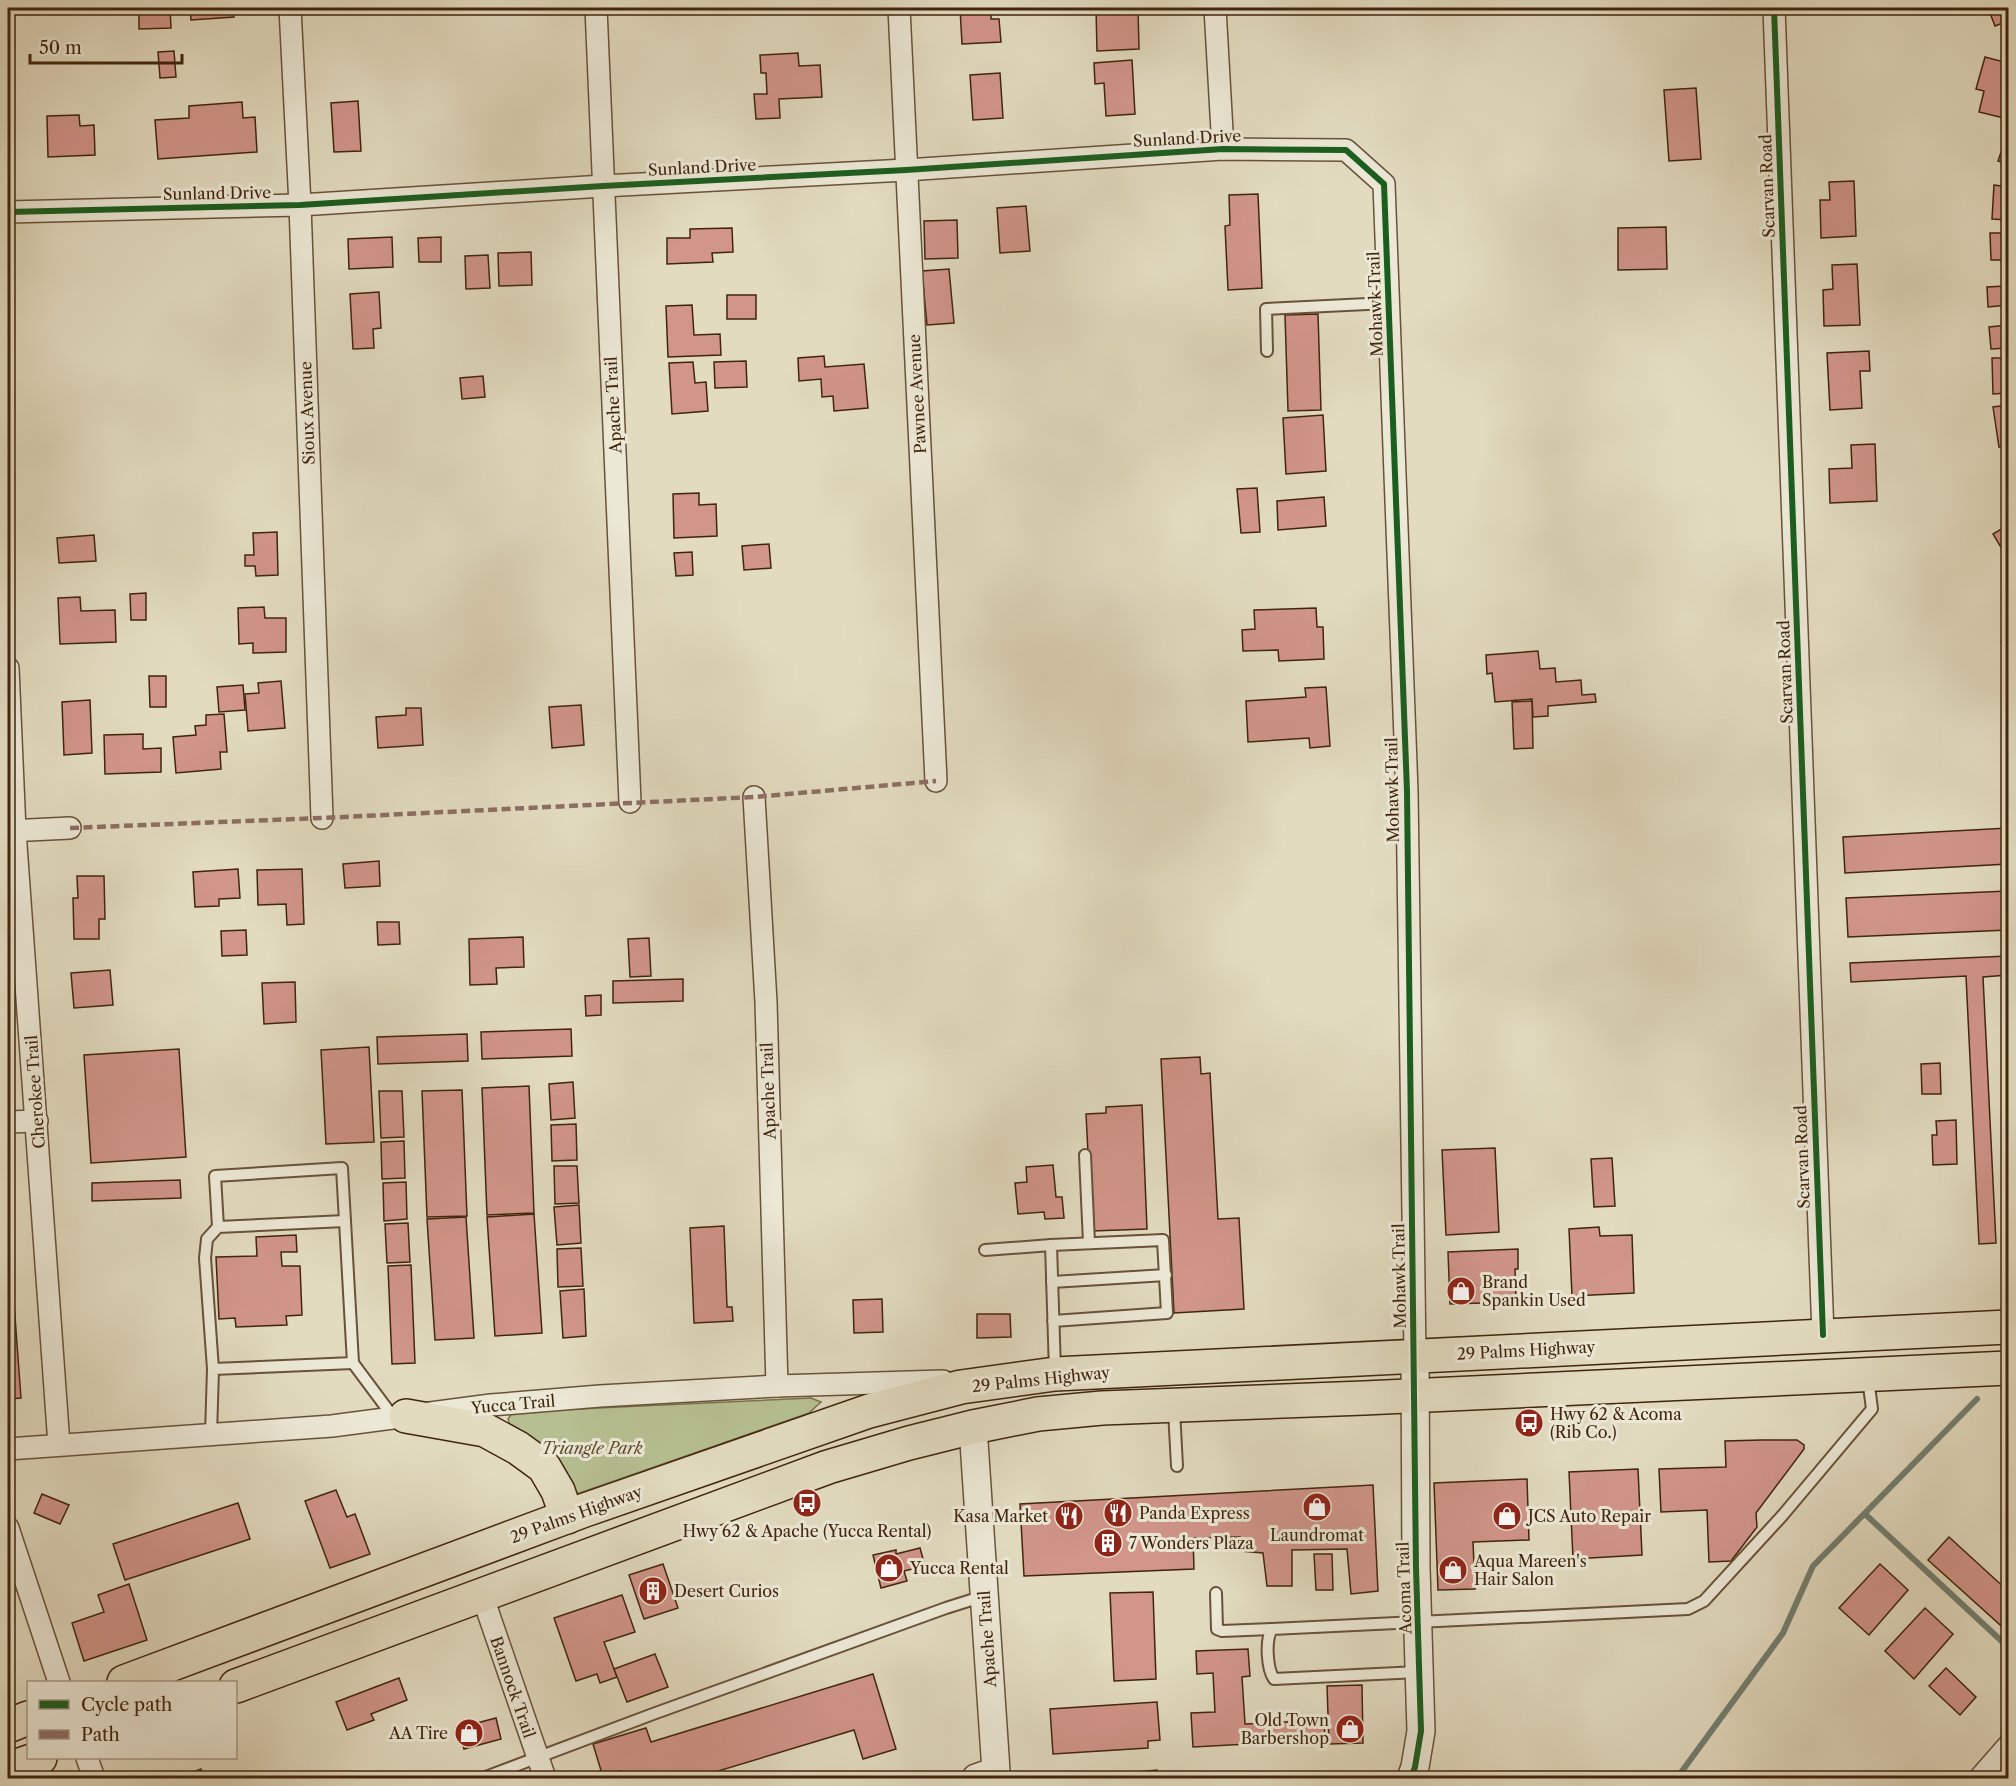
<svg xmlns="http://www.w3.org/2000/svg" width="2016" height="1786" font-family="'Libre Caslon Text',serif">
<rect width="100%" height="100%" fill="#e2dbc0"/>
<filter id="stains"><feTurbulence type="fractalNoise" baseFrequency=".00333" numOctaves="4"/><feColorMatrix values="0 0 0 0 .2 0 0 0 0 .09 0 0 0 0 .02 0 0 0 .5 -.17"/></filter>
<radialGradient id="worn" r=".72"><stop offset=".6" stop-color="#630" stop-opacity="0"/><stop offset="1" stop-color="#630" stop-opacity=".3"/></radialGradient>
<polygon fill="#b6bf91" stroke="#7c724e" stroke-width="1.5" points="811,1398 821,1402 809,1413 571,1496 511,1430 508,1419 513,1412"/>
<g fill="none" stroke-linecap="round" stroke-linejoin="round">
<g stroke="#737f71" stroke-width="6">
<polyline points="1865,1514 2008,1647"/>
<polyline points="1677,1778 1783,1633 1813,1566 1977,1399"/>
</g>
</g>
<g fill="#d1958a" stroke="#41250c" stroke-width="1.5">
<polygon points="139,8 170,8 171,28 139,29"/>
<polygon points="190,8 233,8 234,17 191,20"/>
<polygon points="960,8 991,8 991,19 999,19 1001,42 962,44"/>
<polygon points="1096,8 1138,8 1139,49 1097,51"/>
<polygon points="1988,8 2008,8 2008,21 1995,26"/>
<polygon points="174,51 176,77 160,78 158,52"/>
<polygon points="798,53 799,66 820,65 822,97 779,99 780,118 756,119 754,94 767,94 766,73 761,73 760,55"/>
<polygon points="1985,57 2008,63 2008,102 2004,118 1979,112 1984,91 1976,89"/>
<polygon points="1132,60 1135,114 1106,116 1104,83 1095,84 1094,63"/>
<polygon points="1000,73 1003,118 973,120 970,75"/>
<polygon points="1696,88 1701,159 1669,161 1664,90"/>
<polygon points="358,101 361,151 334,152 331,103"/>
<polygon points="242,102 243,118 255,117 257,152 158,159 155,120 189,118 189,106"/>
<polygon points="79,115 80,126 94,125 95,155 48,157 47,116"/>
<polygon points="2007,135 2008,135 2008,164 1998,161"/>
<polygon points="1854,181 1856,236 1821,238 1820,200 1830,200 1829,182"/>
<polygon points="1994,185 2008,187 2008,220 1992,219"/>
<polygon points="1258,194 1262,288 1228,290 1225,226 1230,225 1229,195"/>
<polygon points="1026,206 1030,251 1000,253 997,208"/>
<polygon points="957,220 958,258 925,259 924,221"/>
<polygon points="1666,227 1667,269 1618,270 1618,228"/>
<polygon points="732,228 733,252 712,253 713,262 667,264 667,238 690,238 690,229"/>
<polygon points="1990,233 2008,233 2008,260 1991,260"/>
<polygon points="392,237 393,267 349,269 348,239"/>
<polygon points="441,237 441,262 419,262 418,238"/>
<polygon points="531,252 532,285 499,286 498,253"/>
<polygon points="488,255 490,288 466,289 465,256"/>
<polygon points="1857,264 1860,325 1824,326 1823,290 1833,289 1832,265"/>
<polygon points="949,269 954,323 927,325 922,271"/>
<polygon points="2005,275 2008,275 2008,305 1988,307 1987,287 2005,286"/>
<polygon points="379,292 381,328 373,329 374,348 353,349 350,294"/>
<rect x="727" y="295" width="29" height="24"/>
<polygon points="692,305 694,335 720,334 721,355 668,357 666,306"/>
<polygon points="1318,314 1321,410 1288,411 1285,315"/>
<polygon points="2008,325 2008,348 1991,349 1989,327"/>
<polygon points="1869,351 1870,371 1860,371 1862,408 1830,410 1827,353"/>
<polygon points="824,356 825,367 864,364 868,408 834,411 833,396 822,397 821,379 799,381 798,358"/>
<polygon points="1992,358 2008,358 2008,393 1993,394"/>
<polygon points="746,361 747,387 715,388 714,362"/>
<polygon points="693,362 695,383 706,382 708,411 672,414 669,363"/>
<polygon points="483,376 485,397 462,399 460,378"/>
<polygon points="2008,405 2008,445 1999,447 1993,407"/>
<polygon points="1323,415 1326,471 1286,474 1283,418"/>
<polygon points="1875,444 1877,501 1830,503 1829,469 1852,468 1851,445"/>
<polygon points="1257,488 1260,532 1241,533 1237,489"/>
<polygon points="699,493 699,505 716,504 717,536 674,538 673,494"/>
<polygon points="1324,497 1326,526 1278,530 1277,501"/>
<polygon points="2008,525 2008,559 1993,534"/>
<polygon points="277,532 278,575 256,576 255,566 245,566 245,555 254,555 253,533"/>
<polygon points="94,535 96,561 59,563 57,538"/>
<polygon points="769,544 771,568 744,570 742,546"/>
<polygon points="692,552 693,575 676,576 674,553"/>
<polygon points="146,593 146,620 131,620 130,594"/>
<polygon points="80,597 81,611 115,610 116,642 60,644 58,598"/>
<polygon points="264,607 265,618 286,618 286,652 253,653 253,643 239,644 238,608"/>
<polygon points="1316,608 1317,627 1323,627 1324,659 1279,661 1278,650 1243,651 1242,630 1255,629 1254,610"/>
<polygon points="2008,625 2008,645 2001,642"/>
<polygon points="1538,651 1540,669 1555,668 1556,682 1581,680 1582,695 1595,694 1596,702 1548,706 1548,716 1533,717 1532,699 1495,702 1492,673 1487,674 1486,655"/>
<polygon points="149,676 166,676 166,707 150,707"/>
<polygon points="281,681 285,728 248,731 245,694 259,693 258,683"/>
<polygon points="243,685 245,710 219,712 217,687"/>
<polygon points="1326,687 1330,746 1310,748 1309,738 1248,742 1246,701 1306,697 1305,688"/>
<polygon points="90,700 92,753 64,755 62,702"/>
<polygon points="1532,701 1533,748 1514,749 1512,702"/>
<polygon points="581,705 584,745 552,748 549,707"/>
<polygon points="406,708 421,708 423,745 378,748 376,717 406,715"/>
<polygon points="224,714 227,752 220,752 221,769 176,773 173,737 196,735 195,726 206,725 206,715"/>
<polygon points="143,734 143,749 161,748 161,772 105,774 104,735"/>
<polygon points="2005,780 2008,780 2008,799 2006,799"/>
<polygon points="2008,828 2008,864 1845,873 1843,837"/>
<polygon points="379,861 380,886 345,888 343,864"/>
<polygon points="238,869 240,898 219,899 219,906 195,907 193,872"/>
<polygon points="302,869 304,924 287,925 286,904 258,905 257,870"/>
<polygon points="77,876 104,876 105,919 99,919 99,939 74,939 73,898 78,898"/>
<polygon points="2008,891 2008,930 1848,937 1846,898"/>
<polygon points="377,922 399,922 400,944 378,945"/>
<polygon points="246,930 247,955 222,956 221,931"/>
<polygon points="523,937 524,967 496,968 497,984 470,985 469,939"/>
<polygon points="649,938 651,976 630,977 628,939"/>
<polygon points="2008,956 2008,975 1983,977 1996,1243 1979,1244 1966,976 1851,982 1850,963"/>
<polygon points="110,970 113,1005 74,1008 71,973"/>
<polygon points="683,979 683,1001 613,1003 613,981"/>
<polygon points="295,982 296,1022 264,1024 262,983"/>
<polygon points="601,995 601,1015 586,1016 585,996"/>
<polygon points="571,1029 572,1056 482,1059 481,1032"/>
<polygon points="467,1034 468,1061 378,1064 377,1037"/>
<polygon points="369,1047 374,1142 326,1144 321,1050"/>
<polygon points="179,1049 186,1157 91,1163 84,1055"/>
<polygon points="1200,1057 1201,1074 1210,1073 1218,1219 1239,1218 1244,1309 1174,1313 1161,1059"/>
<polygon points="1940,1063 1941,1094 1922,1094 1921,1064"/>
<polygon points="573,1082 575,1118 551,1120 549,1084"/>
<polygon points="529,1086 534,1213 487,1215 482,1088"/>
<polygon points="462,1090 467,1216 427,1217 422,1091"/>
<polygon points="379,1091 402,1091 404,1137 381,1138"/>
<polygon points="1142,1105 1147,1229 1092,1231 1086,1114 1106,1113 1106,1107"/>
<polygon points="1956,1120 1957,1164 1933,1165 1932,1135 1937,1135 1936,1121"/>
<polygon points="576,1124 577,1160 552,1161 551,1125"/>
<polygon points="404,1141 405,1178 382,1179 381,1142"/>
<polygon points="1495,1148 1499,1232 1446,1235 1442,1150"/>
<polygon points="1612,1158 1615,1206 1594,1207 1591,1159"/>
<polygon points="1053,1165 1056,1197 1062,1197 1064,1218 1045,1219 1044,1212 1018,1214 1015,1183 1027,1182 1026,1167"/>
<polygon points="554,1166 577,1166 579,1203 555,1204"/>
<polygon points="180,1180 181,1198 92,1201 92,1183"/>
<polygon points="406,1182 407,1219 384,1221 383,1183"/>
<polygon points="579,1205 581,1243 557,1245 554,1207"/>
<polygon points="534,1214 542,1333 495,1336 487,1217"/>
<polygon points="466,1217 474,1338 435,1340 427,1219"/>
<polygon points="408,1223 410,1262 387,1263 385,1224"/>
<polygon points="724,1226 727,1307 732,1307 733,1321 694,1323 690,1228"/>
<polygon points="1599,1227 1600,1236 1632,1235 1634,1293 1572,1296 1569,1229"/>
<polygon points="296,1235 297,1252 281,1252 282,1266 300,1266 302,1315 286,1316 287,1325 236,1327 235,1318 219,1319 216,1257 257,1256 256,1237"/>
<polygon points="581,1248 583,1286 558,1287 557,1249"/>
<polygon points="1518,1249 1518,1269 1515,1269 1516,1302 1450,1304 1448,1252"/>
<polygon points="411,1265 415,1363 392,1364 388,1266"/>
<polygon points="584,1289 586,1336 563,1338 560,1291"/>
<polygon points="882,1299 883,1332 854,1333 853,1300"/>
<polygon points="14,1303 21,1398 8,1399 8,1304"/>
<polygon points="977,1314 1010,1314 1011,1337 977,1338"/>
<polygon points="1761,1440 1797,1440 1804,1445 1804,1449 1756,1513 1757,1527 1731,1561 1709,1562 1707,1510 1661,1512 1659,1469 1726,1467 1725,1441"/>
<polygon points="1638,1469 1642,1555 1573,1559 1569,1472"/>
<polygon points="1527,1479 1529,1540 1473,1542 1475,1589 1438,1590 1434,1483"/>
<polygon points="1373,1485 1378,1591 1351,1594 1347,1549 1292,1550 1292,1586 1267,1586 1263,1553 1241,1551 1240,1537 1193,1538 1194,1569 1024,1576 1020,1504"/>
<polygon points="336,1490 347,1517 355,1514 370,1554 330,1568 305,1501"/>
<polygon points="42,1494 69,1505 60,1524 34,1513"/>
<polygon points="238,1503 250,1539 125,1580 113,1544"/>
<polygon points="1949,1537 2008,1591 2008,1632 1928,1560"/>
<polygon points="920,1548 925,1566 904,1571 907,1581 881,1588 873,1555 896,1550 896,1554"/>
<polygon points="1314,1554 1332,1554 1333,1590 1316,1590"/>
<polygon points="663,1564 678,1608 644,1619 629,1575"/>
<polygon points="1880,1564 1908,1590 1869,1635 1839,1608"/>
<polygon points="129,1584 147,1640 84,1661 72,1623 104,1612 98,1595"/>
<polygon points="1153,1592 1156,1679 1114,1681 1110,1593"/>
<polygon points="622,1595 635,1632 604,1642 617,1677 600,1683 597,1674 576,1681 554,1618"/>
<polygon points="1925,1608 1953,1634 1914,1679 1885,1651"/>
<polygon points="1248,1649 1250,1676 1242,1677 1245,1724 1324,1720 1325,1740 1193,1747 1191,1713 1215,1712 1213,1673 1197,1674 1196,1651"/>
<polygon points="655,1654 668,1687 627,1702 614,1669"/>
<polygon points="1946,1668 1976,1697 1960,1715 1929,1686"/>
<polygon points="873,1674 896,1749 863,1759 854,1730 695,1778 623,1778 621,1771 603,1777 593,1744 646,1728 651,1742"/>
<polygon points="399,1678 407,1700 371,1714 374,1720 347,1730 336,1702"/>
<polygon points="1362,1685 1363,1743 1329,1744 1327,1686"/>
<polygon points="1157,1702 1160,1740 1148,1741 1148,1748 1053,1754 1050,1709"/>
<polygon points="496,1718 501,1739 464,1749 458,1728"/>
<polygon points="201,1769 205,1778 178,1778"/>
<polygon points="1157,1770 1157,1778 1127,1778 1126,1773"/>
</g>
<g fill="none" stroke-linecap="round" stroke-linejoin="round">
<g stroke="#695239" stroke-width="14">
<g id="service">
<polyline points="1267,351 1266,309 1388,303"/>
<polyline points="1085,1155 1089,1243"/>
<polyline points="218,1227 215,1176 342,1168 345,1221"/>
<polyline points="985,1250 1051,1245"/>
<polyline points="1052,1282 1166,1275"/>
<polyline points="1053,1321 1167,1313 1163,1240 1051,1245 1055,1371"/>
<polyline points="353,1363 394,1418"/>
<polyline points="1174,1410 1177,1466"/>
<polyline points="211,1435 213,1369 205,1258 207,1239 218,1227 345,1221 353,1363 213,1369"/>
<polyline points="1216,1593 1217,1629 1222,1631 1272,1629"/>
<path d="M1418,1672L1274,1679C1267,1669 1265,1640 1272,1629L1688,1609L1704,1601L1782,1516L1872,1409L1868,1378"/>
<polyline points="483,1778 653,1714 946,1608 984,1596"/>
</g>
</g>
<g stroke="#695239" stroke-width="24">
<g id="minor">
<polyline points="290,8 300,205 322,818"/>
<polyline points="596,8 630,802"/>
<polyline points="899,8 936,781"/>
<polyline points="1215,8 1223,149"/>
<polyline points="1774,8 1823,1335"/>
<polyline points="8,212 300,205 603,186 906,170 1223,149 1346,150 1384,184 1407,791 1415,1356"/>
<polyline points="8,668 15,831 59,1445"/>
<polyline points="754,797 766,1002 777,1386"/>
<polyline points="8,831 70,828"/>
<polyline points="8,1122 37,1121"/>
<polyline points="8,1449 332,1426 491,1405 600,1396 777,1386 943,1381"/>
<polyline points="8,1528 59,1682"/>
<polyline points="482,1595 545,1778"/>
<polyline points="87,1758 94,1778"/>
<polyline points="1980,1778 2008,1746"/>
</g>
</g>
<g stroke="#695239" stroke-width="30">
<g id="tertiary">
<polyline points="973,1427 996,1771 976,1778"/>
<polyline points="1411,1778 1415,1767 1421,1731 1416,1568 1415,1356"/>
</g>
</g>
<g stroke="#41250c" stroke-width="36">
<g id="primary">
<polyline points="406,1416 485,1430 518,1448 544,1467 558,1491 567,1517"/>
<polyline points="124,1682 585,1510 869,1411 961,1387 1055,1374 2008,1327"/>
<polyline points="236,1686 828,1467 909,1443 973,1427 1038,1414 1102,1408 1364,1398 2008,1368"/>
<polyline points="8,1726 28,1718"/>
<polyline points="8,1769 40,1758"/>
</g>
</g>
<use href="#service" stroke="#ece8d6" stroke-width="10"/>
<use href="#minor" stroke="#ece8d6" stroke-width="21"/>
<use href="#tertiary" stroke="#ece8d6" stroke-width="27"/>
<use href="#primary" stroke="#e2dbc0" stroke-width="33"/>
<polyline stroke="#8d6e63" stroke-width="4.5" stroke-dasharray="9 4.5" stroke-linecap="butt" points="70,828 322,818 754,797 936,781"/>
<g stroke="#ece8d6" stroke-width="10">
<g id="cycleway">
<polyline points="1774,8 1823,1335"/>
<polyline points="8,212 300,205 603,186 906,170 1223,149 1346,150 1384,184 1407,791 1416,1568 1421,1731 1415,1767 1411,1778"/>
</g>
</g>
<use href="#cycleway" stroke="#1b5e20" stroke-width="6"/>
</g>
<defs>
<g id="shop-disc" transform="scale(1.5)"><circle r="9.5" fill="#8f2418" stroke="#ece8d6"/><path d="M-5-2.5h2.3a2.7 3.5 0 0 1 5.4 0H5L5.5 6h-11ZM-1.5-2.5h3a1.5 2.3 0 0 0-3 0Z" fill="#fff"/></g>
<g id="bus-disc" transform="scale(1.5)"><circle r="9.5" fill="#8f2418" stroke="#ece8d6"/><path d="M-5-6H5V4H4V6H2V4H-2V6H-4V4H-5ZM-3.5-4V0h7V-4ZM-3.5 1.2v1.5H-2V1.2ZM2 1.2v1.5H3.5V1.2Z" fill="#fff"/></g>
<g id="restaurant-disc" transform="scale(1.5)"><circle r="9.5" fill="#8f2418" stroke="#ece8d6"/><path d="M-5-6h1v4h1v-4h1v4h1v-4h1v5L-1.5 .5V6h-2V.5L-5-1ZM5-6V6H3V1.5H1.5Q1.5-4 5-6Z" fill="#fff"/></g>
<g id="building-disc" transform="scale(1.5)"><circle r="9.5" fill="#8f2418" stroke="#ece8d6"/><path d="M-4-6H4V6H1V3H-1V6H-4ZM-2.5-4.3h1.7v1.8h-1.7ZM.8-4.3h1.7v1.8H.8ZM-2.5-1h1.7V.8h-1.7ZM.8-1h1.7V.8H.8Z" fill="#fff"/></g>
</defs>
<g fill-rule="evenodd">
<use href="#shop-disc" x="1461" y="1291"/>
<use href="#bus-disc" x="1529" y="1423"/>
<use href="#bus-disc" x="807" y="1503"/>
<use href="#shop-disc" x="1317" y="1507"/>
<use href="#restaurant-disc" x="1118" y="1513"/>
<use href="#restaurant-disc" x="1069" y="1516"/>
<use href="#shop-disc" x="1507" y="1516"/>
<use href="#building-disc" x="1108" y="1543"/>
<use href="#shop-disc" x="889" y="1568"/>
<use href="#shop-disc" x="1453" y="1570"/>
<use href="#building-disc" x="653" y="1591"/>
<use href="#shop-disc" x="1350" y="1729"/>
<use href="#shop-disc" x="469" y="1733"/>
</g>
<g text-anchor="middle" stroke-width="6" stroke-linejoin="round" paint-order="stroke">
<g font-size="16" fill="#41250c" stroke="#ece8d6">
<text transform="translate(1187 138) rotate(-3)" y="6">Sunland Drive</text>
<text transform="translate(702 167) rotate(-3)" y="6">Sunland Drive</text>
<text transform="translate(1767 186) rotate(-92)" y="6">Scarvan Road</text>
<text transform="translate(217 193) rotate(-1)" y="6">Sunland Drive</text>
<text transform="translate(1375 304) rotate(-92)" y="6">Mohawk Trail</text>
<text transform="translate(917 394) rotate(-93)" y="6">Pawnee Avenue</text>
<text transform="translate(613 405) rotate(-93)" y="6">Apache Trail</text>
<text transform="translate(307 413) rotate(-92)" y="6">Sioux Avenue</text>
<text transform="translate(1785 672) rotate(-92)" y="6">Scarvan Road</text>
<text transform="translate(1392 790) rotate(-91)" y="6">Mohawk Trail</text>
<text transform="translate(768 1091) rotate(-92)" y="6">Apache Trail</text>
<text transform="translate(35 1092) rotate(-94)" y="6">Cherokee Trail</text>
<text transform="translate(1802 1157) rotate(-92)" y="6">Scarvan Road</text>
<text transform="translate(1399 1276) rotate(-91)" y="6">Mohawk Trail</text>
<text transform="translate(1526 1350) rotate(-3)" y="6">29 Palms Highway</text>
<text transform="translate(1041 1379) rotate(-6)" y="6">29 Palms Highway</text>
<text transform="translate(513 1404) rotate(-5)" y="6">Yucca Trail</text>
<text transform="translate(576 1514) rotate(-20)" y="6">29 Palms Highway</text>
<text transform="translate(1404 1588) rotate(-92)" y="6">Acoma Trail</text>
<text transform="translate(987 1639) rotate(-94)" y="6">Apache Trail</text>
<text transform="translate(513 1687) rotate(71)" y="6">Bannock Trail</text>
</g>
<g font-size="16" fill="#41250c" stroke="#ece8d6" text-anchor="start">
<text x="1482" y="1288">Brand<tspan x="1482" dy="18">Spankin Used</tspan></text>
<text x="1550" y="1420">Hwy 62 &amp; Acoma<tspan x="1550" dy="18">(Rib Co.)</tspan></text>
<text x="1139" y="1519">Panda Express</text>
<text x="1048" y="1522" text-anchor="end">Kasa Market</text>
<text x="1528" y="1522">JCS Auto Repair</text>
<text x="807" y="1537" text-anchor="middle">Hwy 62 &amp; Apache (Yucca Rental)</text>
<text x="1317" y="1541" text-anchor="middle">Laundromat</text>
<text x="1129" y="1549">7 Wonders Plaza</text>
<text x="1474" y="1567">Aqua Mareen's<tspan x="1474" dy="18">Hair Salon</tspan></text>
<text x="910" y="1574">Yucca Rental</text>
<text x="674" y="1597">Desert Curios</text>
<text x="1329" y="1726" text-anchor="end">Old Town<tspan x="1329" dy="18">Barbershop</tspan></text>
<text x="448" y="1739" text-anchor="end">AA Tire</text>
</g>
<g font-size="16" font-style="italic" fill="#5e4c2d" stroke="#ece8d6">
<text x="592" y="1454">Triangle Park</text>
</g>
</g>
<rect width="2016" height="1786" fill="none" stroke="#e2dbc0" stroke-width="30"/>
<rect x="9" y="9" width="1998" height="1768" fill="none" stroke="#41250c" stroke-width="3"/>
<rect x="15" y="15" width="1986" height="1756" fill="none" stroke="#41250c" stroke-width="1.5"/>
<rect x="27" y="1681" width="210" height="78" fill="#ece8d6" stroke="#a89a85" stroke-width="1.5"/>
<rect x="39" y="1700" width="30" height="9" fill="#1b5e20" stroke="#a89a85" stroke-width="1.5"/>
<text x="81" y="1711" font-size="18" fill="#41250c">Cycle path</text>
<rect x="39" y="1730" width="30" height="9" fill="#8d6e63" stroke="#a89a85" stroke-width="1.5"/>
<text x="81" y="1741" font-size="18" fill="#41250c">Path</text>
<path d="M30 54v9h152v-9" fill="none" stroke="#41250c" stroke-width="3"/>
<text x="39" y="54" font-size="18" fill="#41250c" stroke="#ece8d6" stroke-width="4.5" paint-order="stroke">50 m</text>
<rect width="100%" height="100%" filter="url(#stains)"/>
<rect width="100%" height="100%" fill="url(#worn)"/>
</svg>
